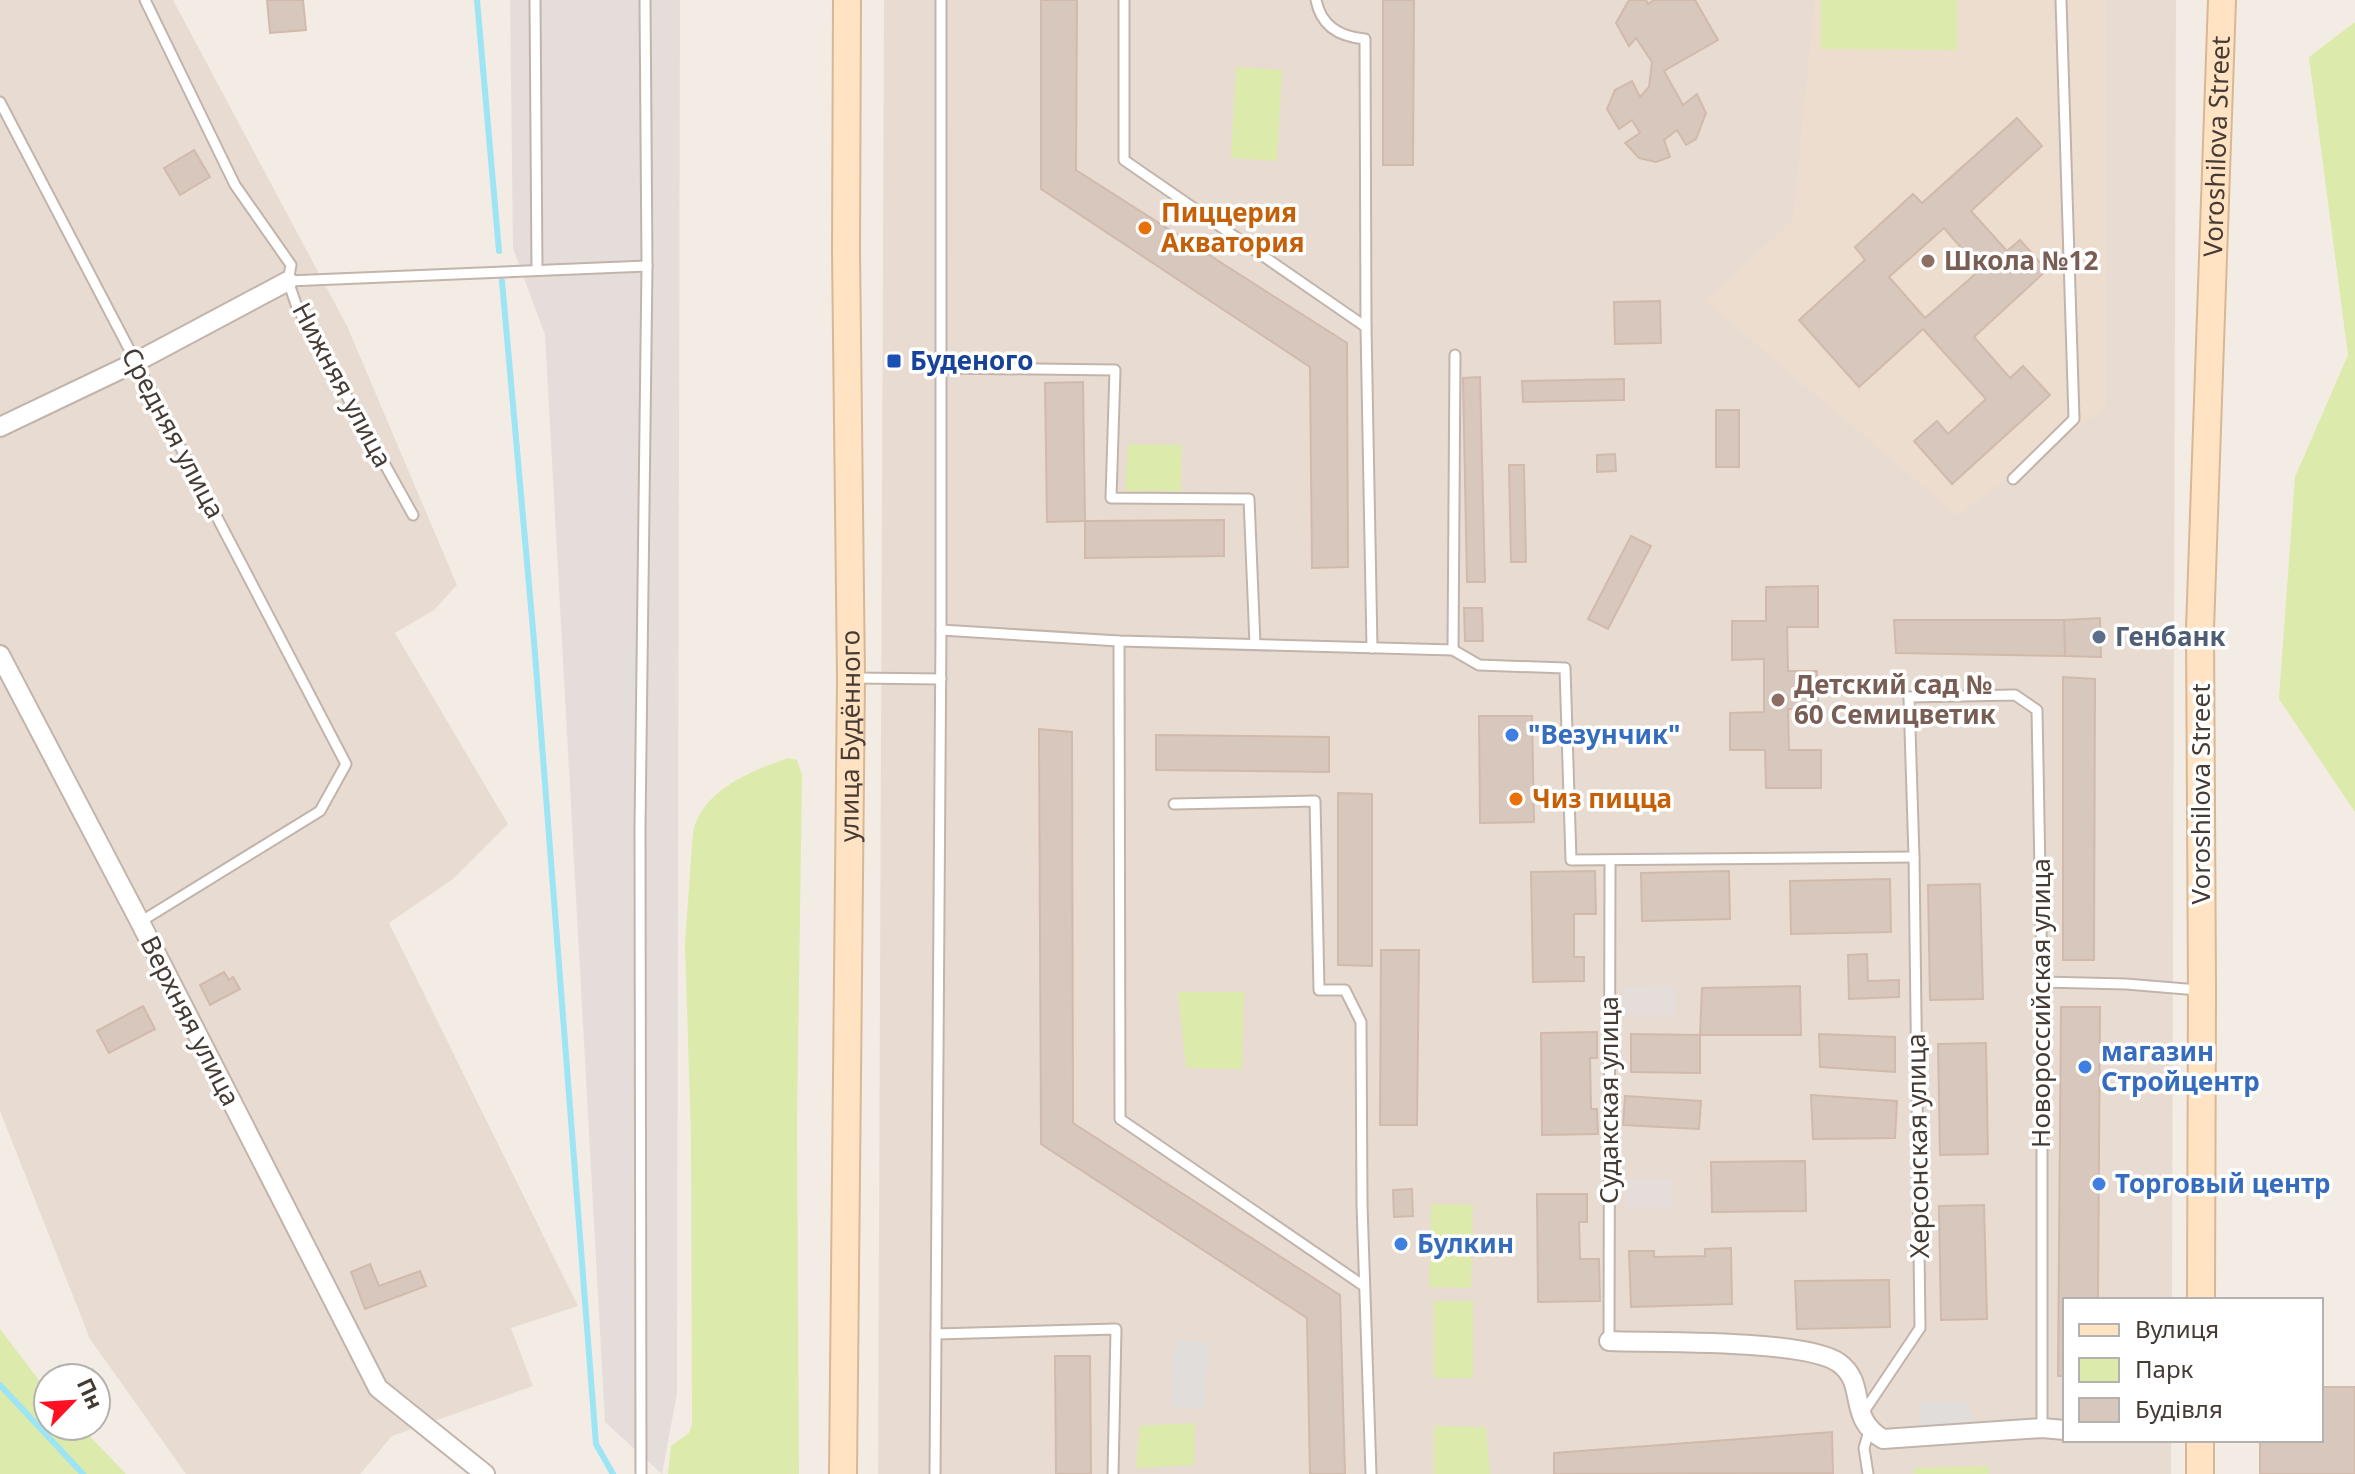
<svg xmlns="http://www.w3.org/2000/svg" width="2355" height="1474" font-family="'Noto Sans',sans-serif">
<rect width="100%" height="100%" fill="#f3ece5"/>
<g fill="#e8dcd2">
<polygon points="0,0 173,0 347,326 457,585 434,610 395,633 508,824 453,879 389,923 578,1306 511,1328 533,1386 392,1436 360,1474 186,1474 90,1339 0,1111"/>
<polygon points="884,0 2176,0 2172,1300 2065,1300 2065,1440 2171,1440 2171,1474 878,1474"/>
</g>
<g fill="#e5ddda">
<polygon points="510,0 680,0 677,1393 662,1474 605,1422 545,335 513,248"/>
<polygon points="1675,986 1676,1015 1624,1016 1623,987"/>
<polygon points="1626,1179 1671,1179 1672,1208 1626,1209"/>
</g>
<polygon fill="#edddce" points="1815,0 2106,0 2106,407 1957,515 1706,301 1793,220"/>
<g fill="#dceaab">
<polygon points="1821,0 1957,0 1957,50 1821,49"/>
<polygon points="2355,22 2355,812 2279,699 2295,477 2348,355 2309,57"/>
<polygon points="1236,67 1282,70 1277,161 1231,158"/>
<polygon points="1128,444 1182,445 1181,491 1125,491"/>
<path d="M788,758L797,760L802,775L797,1122L799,1474H668L671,1446L689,1433L692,1424L691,1137L685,944L693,832C703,789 752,771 788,758Z"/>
<polygon points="1178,992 1244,992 1242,1069 1186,1068"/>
<polygon points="1431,1204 1473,1205 1471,1288 1429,1287"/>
<rect x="1434" y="1301" width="39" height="77"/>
<polygon points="0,1329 48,1392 48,1426 80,1426 126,1474 0,1474"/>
<polygon points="1195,1423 1194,1465 1136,1468 1140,1426"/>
<polygon points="1434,1426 1486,1427 1490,1474 1434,1474"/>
<polygon points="1989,1466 1989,1474 1914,1474 1913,1468"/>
</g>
<g fill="#e1ddda">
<polygon points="1175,1340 1208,1343 1204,1408 1170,1407"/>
<polygon points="1921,1402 1966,1402 1978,1428 1921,1428"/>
</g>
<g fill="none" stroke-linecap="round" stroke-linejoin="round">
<g stroke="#9de4f4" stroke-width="6">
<polyline points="477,0 499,251"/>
<polyline points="502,281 534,641 596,1444 613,1474"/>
<polyline points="0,1385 83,1474"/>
</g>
</g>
<g fill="#d8c7bd" stroke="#d1baac" stroke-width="2" fill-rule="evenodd">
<polygon points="267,0 303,0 306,30 270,33"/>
<polygon points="1041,0 1077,0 1076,170 1347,343 1348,567 1312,568 1310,367 1041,189"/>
<polygon points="1383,0 1414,0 1413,165 1383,165"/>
<polygon points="1629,0 1646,0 1648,4 1654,0 1695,0 1718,40 1664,71 1683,105 1697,94 1706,113 1696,139 1686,145 1677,130 1664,140 1670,157 1656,162 1639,158 1625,143 1640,133 1632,120 1619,129 1607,109 1615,90 1632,81 1640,97 1649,87 1652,62 1636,38 1629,46 1616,23"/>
<path d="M2017,118L2042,146L1971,211L2007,251L2020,240L2047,270L1974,337L2010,378L2023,366L2050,395L1952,484L1914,441L1937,421L1948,434L1986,399L1923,329L1859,387L1799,320L1865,260L1855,247L1913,194L1922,203ZM1944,228L1980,270L1925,318L1889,277Z"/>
<polygon points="194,150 210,177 180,195 164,168"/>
<polygon points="1660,301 1661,343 1615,344 1614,302"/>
<polygon points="1480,377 1485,582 1467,582 1463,378"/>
<polygon points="1624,379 1624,400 1523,402 1522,381"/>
<polygon points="1083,382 1085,521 1047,522 1045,383"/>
<rect x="1716" y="410" width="23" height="57"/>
<polygon points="1615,454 1616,471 1597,472 1597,455"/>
<polygon points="1509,465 1524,465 1526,562 1511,562"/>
<polygon points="1224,520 1224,556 1085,558 1085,521"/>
<polygon points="1631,536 1651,546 1608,629 1588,619"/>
<polygon points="1818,586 1818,627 1787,627 1788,671 1817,671 1818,708 1788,709 1789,750 1821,750 1821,788 1766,788 1765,750 1730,750 1730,713 1764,712 1764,659 1732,660 1732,621 1766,621 1766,587"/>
<polygon points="1464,608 1482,608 1483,641 1465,641"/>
<polygon points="2100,618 2101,657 2065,656 2064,620"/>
<polygon points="1894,620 2064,620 2065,656 1896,653"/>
<polygon points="2063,677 2095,679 2094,960 2063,960"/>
<polygon points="1479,716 1532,716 1534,822 1480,823"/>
<polygon points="1039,729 1072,732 1073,1123 1340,1295 1345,1474 1310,1474 1307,1318 1041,1144"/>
<polygon points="1156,735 1329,737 1329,772 1156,770"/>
<polygon points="1338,793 1372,794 1372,966 1338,965"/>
<polygon points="1595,871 1596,914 1574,914 1574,957 1584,957 1584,981 1533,982 1531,872"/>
<polygon points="1729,871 1730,919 1642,921 1641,873"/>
<polygon points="1890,879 1891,932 1791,934 1790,881"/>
<polygon points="1980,884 1983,999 1930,1000 1928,885"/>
<polygon points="1381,950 1419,950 1417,1125 1380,1125"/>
<polygon points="1867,954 1868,981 1899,980 1899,997 1849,999 1848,955"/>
<polygon points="224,972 229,980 233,977 240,989 210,1005 200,985"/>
<polygon points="1800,986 1801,1035 1700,1035 1702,988"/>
<polygon points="143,1006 155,1029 109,1053 97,1031"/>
<polygon points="2061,1007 2100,1007 2098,1300 2065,1300 2065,1376 2058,1376"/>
<polygon points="1597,1032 1597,1058 1590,1058 1591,1109 1597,1109 1598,1134 1542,1135 1541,1033"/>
<polygon points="1631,1034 1700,1035 1700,1073 1631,1072"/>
<polygon points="1819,1034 1895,1037 1895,1072 1820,1067"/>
<polygon points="1986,1043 1988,1154 1940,1155 1938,1044"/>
<polygon points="1811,1095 1897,1101 1895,1138 1813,1139"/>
<polygon points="1625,1096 1701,1101 1699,1129 1623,1125"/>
<polygon points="1805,1161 1806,1211 1712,1212 1711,1162"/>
<polygon points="1412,1189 1413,1216 1394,1217 1393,1190"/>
<polygon points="1537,1194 1587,1194 1587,1222 1579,1222 1580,1259 1599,1259 1600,1301 1538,1302"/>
<polygon points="1984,1205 1987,1319 1941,1320 1939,1206"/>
<polygon points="1731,1248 1732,1304 1631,1307 1629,1251 1654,1251 1654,1257 1705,1256 1705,1249"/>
<polygon points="370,1264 379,1286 420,1271 426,1286 365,1309 351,1272"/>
<polygon points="1889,1280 1890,1327 1797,1329 1795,1281"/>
<polygon points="1055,1356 1090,1356 1091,1474 1056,1474"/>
<polygon points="2321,1387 2355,1387 2355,1474 2260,1474 2260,1440 2321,1440"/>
<polygon points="1832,1432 1833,1473 1554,1474 1554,1453"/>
</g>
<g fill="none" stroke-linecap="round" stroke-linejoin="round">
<g stroke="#c2b4aa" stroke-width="13">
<g id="service">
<polyline points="145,0 235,185 291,265 288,281 297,307 413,515"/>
<polyline points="535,0 537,270"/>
<polyline points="1124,0 1124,160 1366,327"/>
<path d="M1316,0C1321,26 1340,37 1365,39L1366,327L1372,648"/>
<polyline points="0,102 346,764 320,811 140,922"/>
<polyline points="288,281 647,266"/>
<polyline points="941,368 1115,370 1111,498 1249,499 1255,644"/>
<polyline points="2013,479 2074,419 2061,0"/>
<polyline points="941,630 1119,641 1453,650 1479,665 1565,668 1571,860 1914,857"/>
<polyline points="1119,641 1120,1119 1364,1286"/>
<polyline points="1453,650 1455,355"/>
<polyline points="854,678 941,679"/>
<polyline points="1174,804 1315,801 1319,990 1345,990 1361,1022 1362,1205 1371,1474"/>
<polyline points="2042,982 2126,984 2198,990"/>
<polyline points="936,1334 1116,1329 1113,1474"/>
<polyline points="1609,1341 1610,860"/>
<polyline points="1863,1413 1920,1328 1914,857 1909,697 2015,695 2037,710 2042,982 2042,1428"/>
<polyline points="641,1474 640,827 647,266 645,0"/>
<polyline points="935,1474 941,630 941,0"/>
<polyline points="1868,1474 1864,1448 1869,1431"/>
</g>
</g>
<g stroke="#c2b4aa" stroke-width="22">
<g id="minor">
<polyline points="0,427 136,362 288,281"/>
<polyline points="0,655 140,922 378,1388 485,1474"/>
<path d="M1609,1341C1656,1343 1806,1339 1839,1363C1868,1384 1846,1418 1883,1439L2042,1428L2065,1430"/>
</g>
</g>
<g stroke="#d9b794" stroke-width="30">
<g id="secondary">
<path id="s1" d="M2201,1300L2202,991L2200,629L2222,0"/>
<path id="s2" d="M843,1474L851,678L846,251L847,0"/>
<polyline points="2200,1474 2200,1440"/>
</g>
</g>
<use href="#service" stroke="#fff" stroke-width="9"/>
<use href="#minor" stroke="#fff" stroke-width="18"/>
<use href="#secondary" stroke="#ffe3c3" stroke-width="26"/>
</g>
<g fill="#e8710a" stroke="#fff" stroke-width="3">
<circle cx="1145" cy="228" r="8"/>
<circle cx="1516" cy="799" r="8"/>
</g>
<g fill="#8d6e63" stroke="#fff" stroke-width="3">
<circle cx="1928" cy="261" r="8"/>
<circle cx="1778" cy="700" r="8"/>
</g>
<rect fill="#1a4fb4" stroke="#fff" stroke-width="3" x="886" y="353" width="16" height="16" rx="4"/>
<circle fill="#5c6f8a" stroke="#fff" stroke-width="3" cx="2099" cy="637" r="8"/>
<g fill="#3f7fe0" stroke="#fff" stroke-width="3">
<circle cx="1512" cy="735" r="8"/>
<circle cx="2085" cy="1067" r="8"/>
<circle cx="2099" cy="1184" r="8"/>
<circle cx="1401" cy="1244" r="8"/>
</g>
<g text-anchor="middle" stroke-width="7" stroke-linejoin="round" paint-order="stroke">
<g font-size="26" fill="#463b34" stroke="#fff">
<text dy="9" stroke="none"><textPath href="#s1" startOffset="1154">Voroshilova Street</textPath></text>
<text transform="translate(342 385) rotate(62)" y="9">Нижняя улица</text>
<text transform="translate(173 433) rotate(62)" y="9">Средняя улица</text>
<text dy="9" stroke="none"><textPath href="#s2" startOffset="738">улица Будённого</textPath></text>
<text transform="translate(2201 794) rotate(-90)" y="9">Voroshilova Street</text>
<text transform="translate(2041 1003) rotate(-90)" y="9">Новороссийская улица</text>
<text transform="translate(190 1021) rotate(63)" y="9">Верхняя улица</text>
<text transform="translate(1609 1100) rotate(-90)" y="9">Судакская улица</text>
<text transform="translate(1918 1146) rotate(-91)" y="9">Херсонская улица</text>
</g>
<g font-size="26" font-weight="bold" fill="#c56008" stroke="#fff" text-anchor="start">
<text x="1161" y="222">Пиццерия<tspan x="1161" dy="30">Акватория</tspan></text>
<text x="1532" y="808">Чиз пицца</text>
</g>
<g font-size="26" font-weight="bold" fill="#785e54" stroke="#fff" text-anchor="start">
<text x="1944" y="270">Школа №12</text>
<text x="1794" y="694">Детский сад №<tspan x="1794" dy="30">60 Семицветик</tspan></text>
</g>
<g font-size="26" font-weight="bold" fill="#164399" stroke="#fff" text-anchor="start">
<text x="910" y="370">Буденого</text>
</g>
<g font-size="26" font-weight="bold" fill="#4e5e75" stroke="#fff" text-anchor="start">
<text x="2115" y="646">Генбанк</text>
</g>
<g font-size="26" font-weight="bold" fill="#366cbe" stroke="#fff" text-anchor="start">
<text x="1528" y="744">"Везунчик"</text>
<text x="2101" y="1061">магазин<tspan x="2101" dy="30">Стройцентр</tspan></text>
<text x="2115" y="1193">Торговый центр</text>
<text x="1417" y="1253">Булкин</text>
</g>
</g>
<rect x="2063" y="1298" width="260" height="144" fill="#ffffff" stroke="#b5b1ae" stroke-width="2"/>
<rect x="2079" y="1324" width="40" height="12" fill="#ffe3c3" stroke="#b5b1ae" stroke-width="2"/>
<text x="2135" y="1338" font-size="24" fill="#463b34">Вулиця</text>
<rect x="2079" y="1358" width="40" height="24" fill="#dceaab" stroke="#b5b1ae" stroke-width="2"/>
<text x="2135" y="1378" font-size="24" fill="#463b34">Парк</text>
<rect x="2079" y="1398" width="40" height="24" fill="#d8c7bd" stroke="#b5b1ae" stroke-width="2"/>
<text x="2135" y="1418" font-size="24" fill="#463b34">Будівля</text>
<g transform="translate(72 1402) rotate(65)"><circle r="38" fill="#ffffff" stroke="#b5b1ae" stroke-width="2"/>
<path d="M0-6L14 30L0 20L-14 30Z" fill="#ff1023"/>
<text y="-12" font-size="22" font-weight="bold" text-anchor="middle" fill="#463b34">Пн</text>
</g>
</svg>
